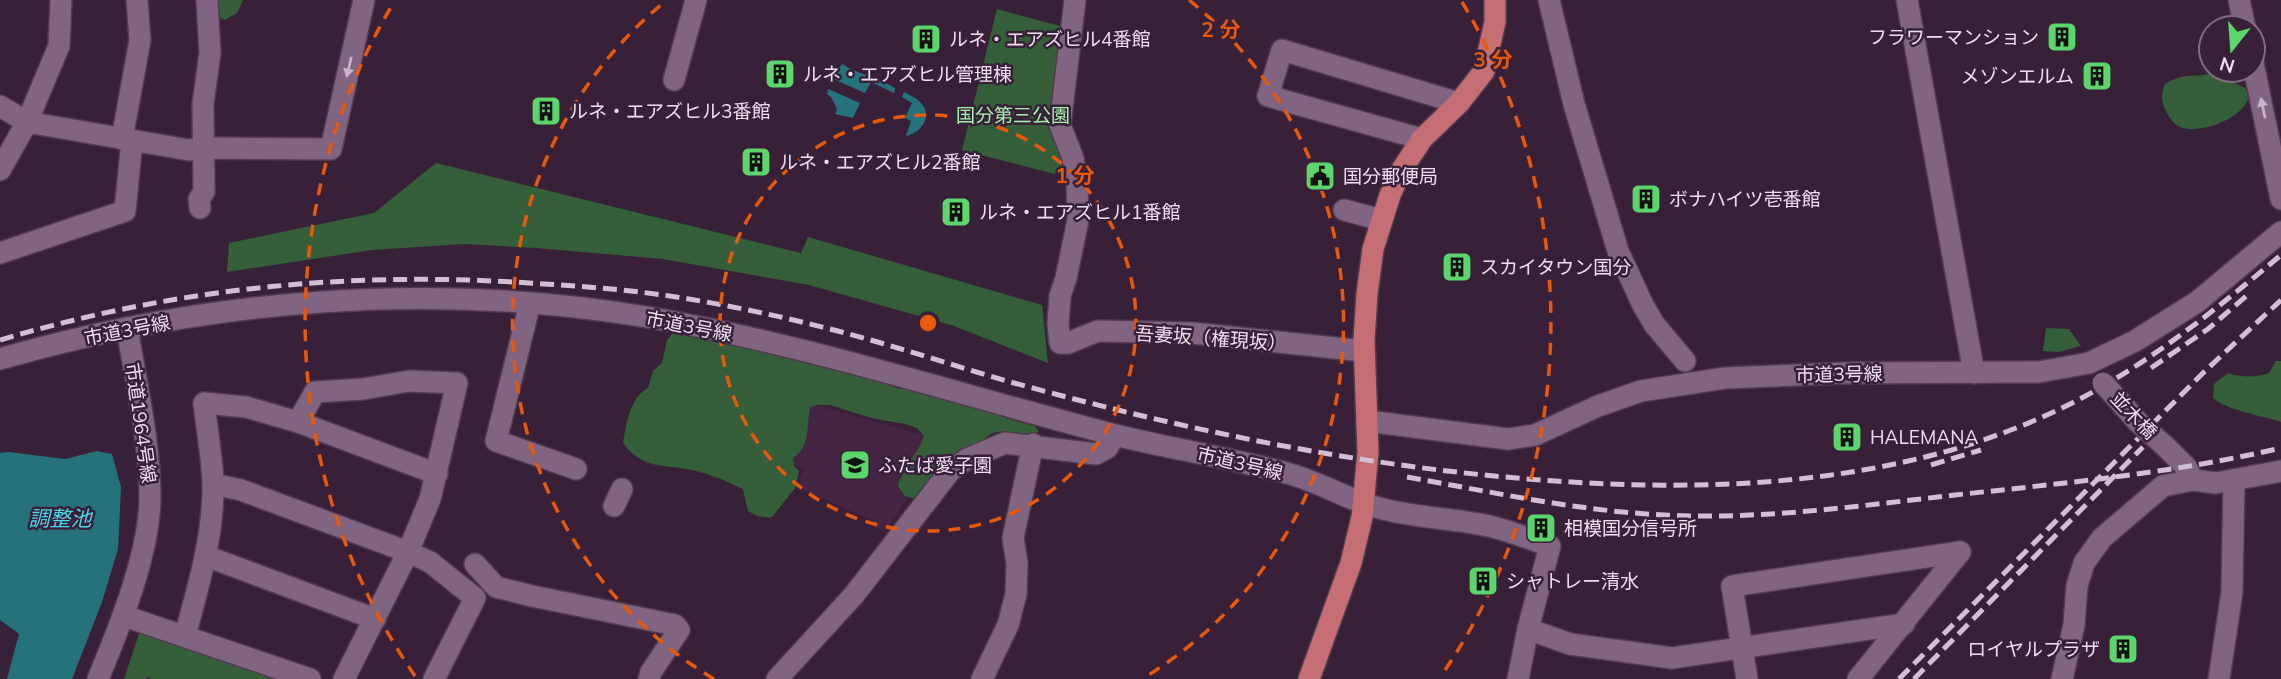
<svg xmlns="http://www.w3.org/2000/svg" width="2281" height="679" font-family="Mulish,'Noto Sans JP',sans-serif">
<rect width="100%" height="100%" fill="#382039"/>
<polygon fill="#442644" points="811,404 923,435 922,446 903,490 907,499 885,532 875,528 874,521 797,487 804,469 786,461"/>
<g fill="#345f39">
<polygon points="215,0 243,0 237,13 225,20 217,17"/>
<polygon points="997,9 1060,26 1060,49 1053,125 1067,177 962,150"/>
<path d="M2212,73L2245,88L2249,95C2246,118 2200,135 2180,127C2174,125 2169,117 2166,111C2161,101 2161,94 2165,84C2187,71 2191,79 2212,73Z"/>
<polygon points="436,163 801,253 808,237 1042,305 1048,363 954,326 809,285 663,259 536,248 464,244 372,250 227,272 229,243 374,213"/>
<polygon points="2046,328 2069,329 2081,346 2059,352 2043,351"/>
<path d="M684,329L719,343L773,354L781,353L884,378L888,385L900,389L915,382L997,407L1005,418L1035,426L1039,432C1020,439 998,422 984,440L925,484L916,499L905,496L898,486C902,468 918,454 924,436L917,428L905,424L871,418L830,405H816L810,408C806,427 811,446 793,458L794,466L799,471L795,488L772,517C762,518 756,516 748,511L743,489C726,481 710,474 692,470C664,464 643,470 623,443C626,425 630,397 648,388L653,371L662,363L667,340L673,333Z"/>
<path d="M2276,361H2281V422C2263,416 2226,410 2213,398L2214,384L2228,373C2240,377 2256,378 2269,373Z"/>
<polygon points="140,631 276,675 274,679 152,679 147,677 146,679 124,679"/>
</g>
<g fill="#26727b">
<path d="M842,64C859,75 877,77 895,88L894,93L871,82L865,93L831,78L834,67H840Z"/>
<polygon points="828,89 860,103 853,118 835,114 837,109 831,97 827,94"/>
<path d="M904,92C909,95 915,97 919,101C935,115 921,133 906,136L911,121L905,118L912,103L902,97Z"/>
<polygon points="97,451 112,454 121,487 118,549 102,602 72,679 7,679 19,634 0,620 0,453 9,452 65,459"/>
</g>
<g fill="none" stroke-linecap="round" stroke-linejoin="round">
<g stroke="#513b51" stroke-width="24">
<g id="minor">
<polyline points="1075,0 1060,125 1073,158 1077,181 1078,220 1066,278 1060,296 1058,324 1060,343 1068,343 1098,331 1192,333 1364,351"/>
<polyline points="1549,0 1574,104 1618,251 1643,305 1654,324 1685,361"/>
<polyline points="1907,0 1974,373"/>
<polyline points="2239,0 2245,28"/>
<polyline points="2253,63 2281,199"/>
<polyline points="674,80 696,0"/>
<polyline points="0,106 27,122 189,150 202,148 331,149 364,0"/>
<polyline points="122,139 140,40 137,0"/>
<polyline points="1422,139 1268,96 1282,50 1459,103"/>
<polyline points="0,170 27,122 59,46 61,0"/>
<polyline points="200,208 199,199 204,192 203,104 210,53 207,0"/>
<polyline points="1344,210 1382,220"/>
<polyline points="0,253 125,211 132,141"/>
<polyline points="530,303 496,441 576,469"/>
<path d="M0,359C209,299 432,281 647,317C805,344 957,394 1111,434C1171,449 1232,458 1290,474C1322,483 1348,500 1379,508C1415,518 1453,518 1489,526C1510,531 1530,539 1550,546L1528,629L1518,679"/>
<polyline points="1367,421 1508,439 1535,435 1598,406 1641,391 1725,378 1845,373 2039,372 2089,363 2135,341 2197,302 2281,232"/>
<polyline points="298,422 315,392 363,389 409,381 457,383 430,499 408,552 344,679"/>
<polyline points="2166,447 2186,467 2193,480"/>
<polyline points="213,484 241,490 408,552 430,562 475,598 434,679"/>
<polyline points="614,506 622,489"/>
<polyline points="206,556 375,619"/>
<polyline points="475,564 496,587 532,596 675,625 679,630 651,672 649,679"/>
<polyline points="124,616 310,679"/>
<polyline points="1528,629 1570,644 1672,658 1904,624"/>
<path d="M185,636C198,586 214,536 213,483C212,457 207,430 204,403L246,407L298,422L437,474"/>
<path d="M98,679C120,626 151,550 150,493C149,438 136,382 127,328"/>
<polyline points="777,679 854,595 950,471 967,459 1005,443 1096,454 1107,448 1115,435"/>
<polyline points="982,679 1008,625 1016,594 1017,563 1013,538 1033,444"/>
<polyline points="1747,679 1732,586 1960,552"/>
<polyline points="1858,679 1960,552"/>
<polyline points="2062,679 2074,625 2077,586 2084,563 2102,538 2163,486 2193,480 2216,483 2281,471"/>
<polyline points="2219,679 2232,592 2234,480"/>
</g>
</g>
<g stroke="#513b51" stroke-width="24">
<polyline id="major" points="1309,679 1351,563 1362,517 1368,452 1364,340 1367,294 1373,249 1390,195 1401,171 1422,139 1459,103 1484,71 1495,22 1495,0"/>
</g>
<use href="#minor" stroke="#816481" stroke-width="21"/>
<use href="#major" stroke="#c56f74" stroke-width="21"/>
<g stroke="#d1c0d1" stroke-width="5" stroke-dasharray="14 7" stroke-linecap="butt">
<path d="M0,340C175,288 348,271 529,283C581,286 633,290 683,298C750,309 816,324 881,343C930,357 979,374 1029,387C1202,434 1377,469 1555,481C1733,493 1917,483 2078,400C2152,361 2218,308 2281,255"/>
<polyline points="2151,368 2208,329 2251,292"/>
<polyline points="1931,465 1981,450"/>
<path d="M1407,477C1492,492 1578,511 1664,515C1762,520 1858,506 1955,495C2065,483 2174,473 2281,448"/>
<polyline points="1899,679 2205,371 2281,300"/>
<polyline points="1914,679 2143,447"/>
</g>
<g stroke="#513b51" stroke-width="24" stroke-linecap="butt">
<polyline id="minor-bridge" points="2103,383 2138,422 2166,447"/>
</g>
<use href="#minor-bridge" stroke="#816481" stroke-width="21"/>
</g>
<defs><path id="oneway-solid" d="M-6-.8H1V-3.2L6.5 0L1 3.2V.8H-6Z" transform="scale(1.75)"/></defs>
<g fill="#c8b3c8">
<use href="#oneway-solid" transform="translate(349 67) rotate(103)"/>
<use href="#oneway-solid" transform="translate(2263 108) rotate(-102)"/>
</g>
<g fill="none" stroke="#e8590c" stroke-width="3.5" stroke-dasharray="12 9">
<circle cx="928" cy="323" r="208"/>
<path d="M714 679A415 415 0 0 1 667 0M1189 0A415 415 0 0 1 1142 679"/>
<path d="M415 676A623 623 0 0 1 394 2M1462 2A623 623 0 0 1 1441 676"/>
</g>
<defs>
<g id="building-square" transform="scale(1.575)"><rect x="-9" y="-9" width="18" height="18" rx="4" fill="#5cd56d" stroke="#382039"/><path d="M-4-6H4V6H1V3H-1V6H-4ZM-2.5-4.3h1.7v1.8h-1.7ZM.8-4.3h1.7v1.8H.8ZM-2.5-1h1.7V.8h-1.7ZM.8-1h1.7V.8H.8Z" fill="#111"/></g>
<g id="civic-square" transform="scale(1.575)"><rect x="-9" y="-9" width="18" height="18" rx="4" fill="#5cd56d" stroke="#382039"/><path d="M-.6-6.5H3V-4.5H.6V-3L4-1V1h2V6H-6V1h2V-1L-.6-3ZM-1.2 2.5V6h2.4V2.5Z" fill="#111"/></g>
<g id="school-square" transform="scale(1.575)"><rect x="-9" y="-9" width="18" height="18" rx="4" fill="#5cd56d" stroke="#382039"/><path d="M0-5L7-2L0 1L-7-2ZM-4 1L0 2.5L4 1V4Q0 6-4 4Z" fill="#111"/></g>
</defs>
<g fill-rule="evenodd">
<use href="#building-square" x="2062" y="37"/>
<use href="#building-square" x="926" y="39"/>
<use href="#building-square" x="780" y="74"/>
<use href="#building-square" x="2097" y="76"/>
<use href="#building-square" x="546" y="111"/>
<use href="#building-square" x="756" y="162"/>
<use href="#civic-square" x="1320" y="176"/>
<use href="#building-square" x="1646" y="199"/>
<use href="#building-square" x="956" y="212"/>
<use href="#building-square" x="1457" y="267"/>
<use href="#building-square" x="1847" y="437"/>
<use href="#school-square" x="855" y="465"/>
<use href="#building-square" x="1541" y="528"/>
<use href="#building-square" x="1483" y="581"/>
<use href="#building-square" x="2123" y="649"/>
</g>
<g text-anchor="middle" stroke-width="5" stroke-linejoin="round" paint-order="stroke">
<g font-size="19" fill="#eedeee" stroke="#382039" text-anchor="start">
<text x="2039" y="44" text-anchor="end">フラワーマンション</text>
<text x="949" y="46">ルネ・エアズヒル4番館</text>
<text x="803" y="81">ルネ・エアズヒル管理棟</text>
<text x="2074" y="83" text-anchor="end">メゾンエルム</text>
<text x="569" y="118">ルネ・エアズヒル3番館</text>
<text x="779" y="169">ルネ・エアズヒル2番館</text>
<text x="1343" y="183">国分郵便局</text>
<text x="1669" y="206">ボナハイツ壱番館</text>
<text x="979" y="219">ルネ・エアズヒル1番館</text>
<text x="1480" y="274">スカイタウン国分</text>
<text x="1870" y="444">HALEMANA</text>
<text x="878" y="472">ふたば愛子園</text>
<text x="1564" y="535">相模国分信号所</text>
<text x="1506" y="588">シャトレー清水</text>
<text x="2100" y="656" text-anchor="end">ロイヤルプラザ</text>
</g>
<g font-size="19" fill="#a4f1aa" stroke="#382039">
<text x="1013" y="122">国分第三公園</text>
</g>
<g font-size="19" fill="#eedeee" stroke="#382039">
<text transform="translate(689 326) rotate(11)" y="7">市道3号線</text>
<text transform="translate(127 330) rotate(-11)" y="7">市道3号線</text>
<text transform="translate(1211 338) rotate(4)" y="7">吾妻坂（権現坂）</text>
<text transform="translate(1839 374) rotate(-1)" y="7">市道3号線</text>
<text transform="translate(2134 415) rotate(46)" y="7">並木橋</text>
<text transform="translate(141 423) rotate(82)" y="7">市道1964号線</text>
<text transform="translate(1240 463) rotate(13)" y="7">市道3号線</text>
</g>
<g font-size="21" font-style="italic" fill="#48d9ea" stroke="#382039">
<text x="60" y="526">調整池</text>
</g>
</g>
<circle cx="928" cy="323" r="10" fill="#e8590c" stroke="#382039" stroke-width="3.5"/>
<g font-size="21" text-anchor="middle" font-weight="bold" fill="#e8590c" stroke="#382039" stroke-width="5" stroke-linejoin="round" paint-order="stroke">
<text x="1221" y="37">2 分</text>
<text x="1493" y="67">3 分</text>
<text x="1075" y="183">1 分</text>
</g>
<g transform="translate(2232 49) rotate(197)"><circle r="33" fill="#382039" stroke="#816c81" stroke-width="2"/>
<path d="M0-5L12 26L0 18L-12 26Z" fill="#5cd56d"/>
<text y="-10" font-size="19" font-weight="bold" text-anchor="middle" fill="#eedeee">N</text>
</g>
</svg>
